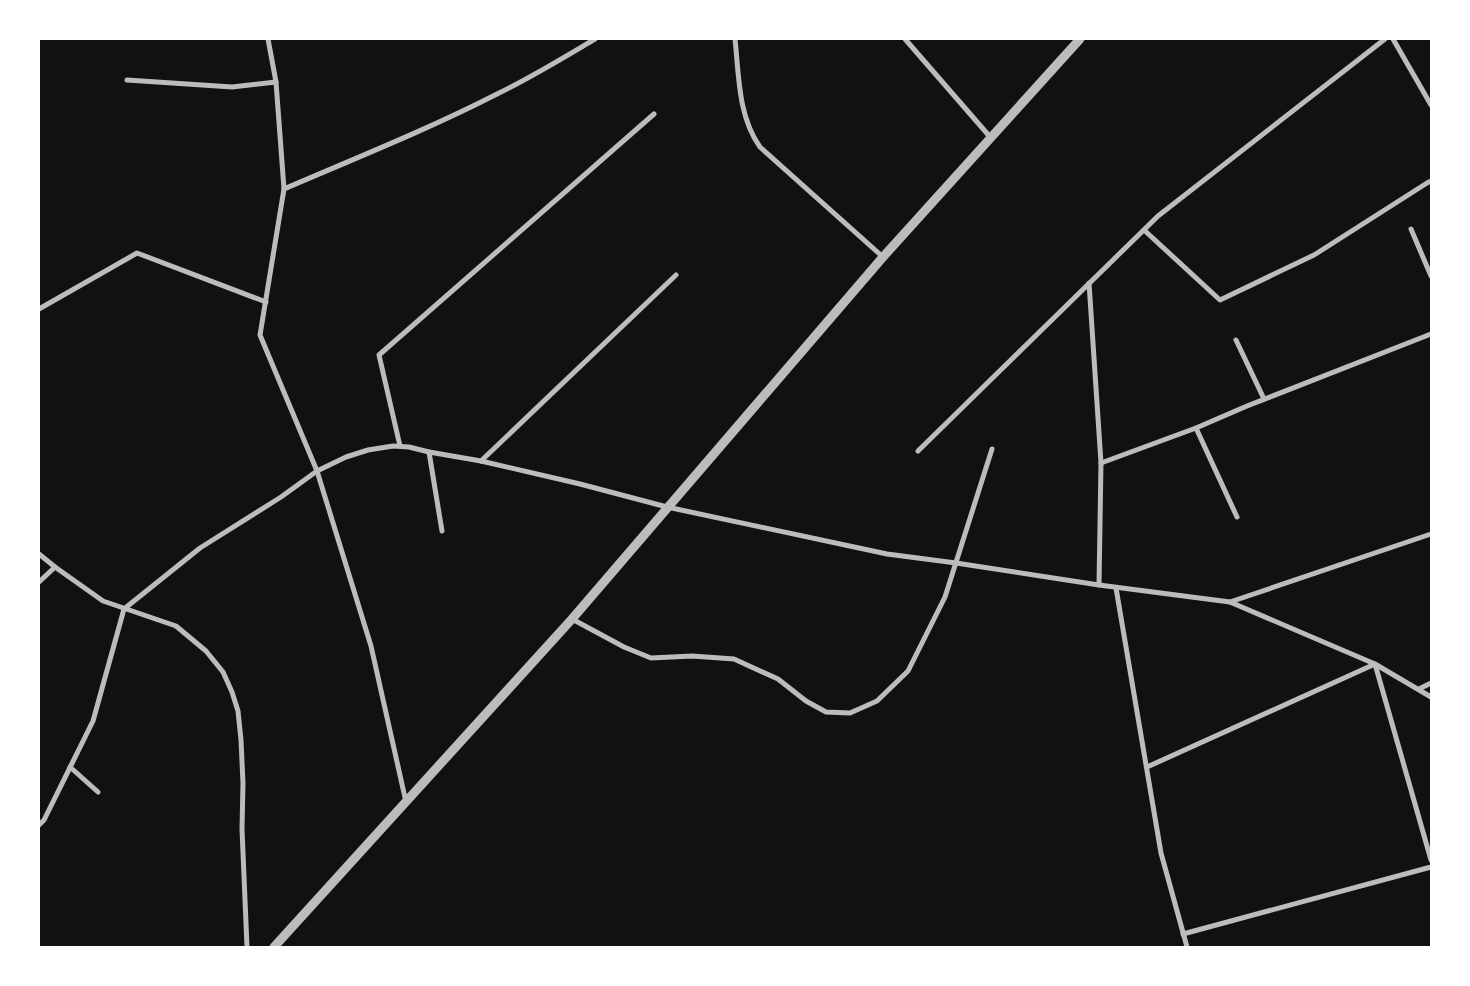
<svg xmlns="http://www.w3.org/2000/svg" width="1470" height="986" font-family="Overpass,sans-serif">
<rect width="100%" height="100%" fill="#111"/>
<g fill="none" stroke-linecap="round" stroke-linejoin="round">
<g stroke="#bcbcbc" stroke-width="5">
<polyline points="268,39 276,82 284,189 260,335 317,471 371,646 406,802"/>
<path d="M735,39C739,76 738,116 760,147L883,257"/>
<polyline points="905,39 991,138"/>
<polyline points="1393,39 1431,105"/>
<polyline points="127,80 232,87 276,82"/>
<path d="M284,189C356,158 429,129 499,93C532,77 563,58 595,39"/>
<polyline points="1411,229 1431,276"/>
<polyline points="1144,230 1220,300 1314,255 1427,183 1431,181"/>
<polyline points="1089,283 1101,463 1099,585"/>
<polyline points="39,309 137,253 266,302"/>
<polyline points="1236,340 1264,399"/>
<polyline points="1196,428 1237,517"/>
<polyline points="400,446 379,355 654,114"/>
<polyline points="918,451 1158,216 1385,39"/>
<polyline points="429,452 442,531"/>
<polyline points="481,461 676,275"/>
<polyline points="1101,463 1196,428 1247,406 1431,334"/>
<polyline points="39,554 55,567 103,601 176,626 206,651 223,672 232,692 238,711 241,740 243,783 242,829 247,947"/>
<polyline points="39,582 55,567"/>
<polyline points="1116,588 1161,853 1187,947"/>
<polyline points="1230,602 1431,534"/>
<polyline points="572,619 624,647 651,658 692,656 734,659 778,679 806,701 826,712 850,713 877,701 908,671 945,597 992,449"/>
<polyline points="1419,689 1431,683"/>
<polyline points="70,767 98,792"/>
<polyline points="1147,767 1375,664 1431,860"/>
<polyline points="39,825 44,820 93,721 124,609 200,548 281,497 317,471 346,457 368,450 393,446 409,447 429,452 481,461 580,484 667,507 887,554 956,563 1099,585 1230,602 1375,664 1431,697"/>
<polyline points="1183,934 1431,867"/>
</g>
<polyline stroke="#bcbcbc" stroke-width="9" points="274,947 572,619 883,257 1080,39"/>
</g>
<rect width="1470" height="986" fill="none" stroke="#ffffff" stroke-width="80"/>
</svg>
